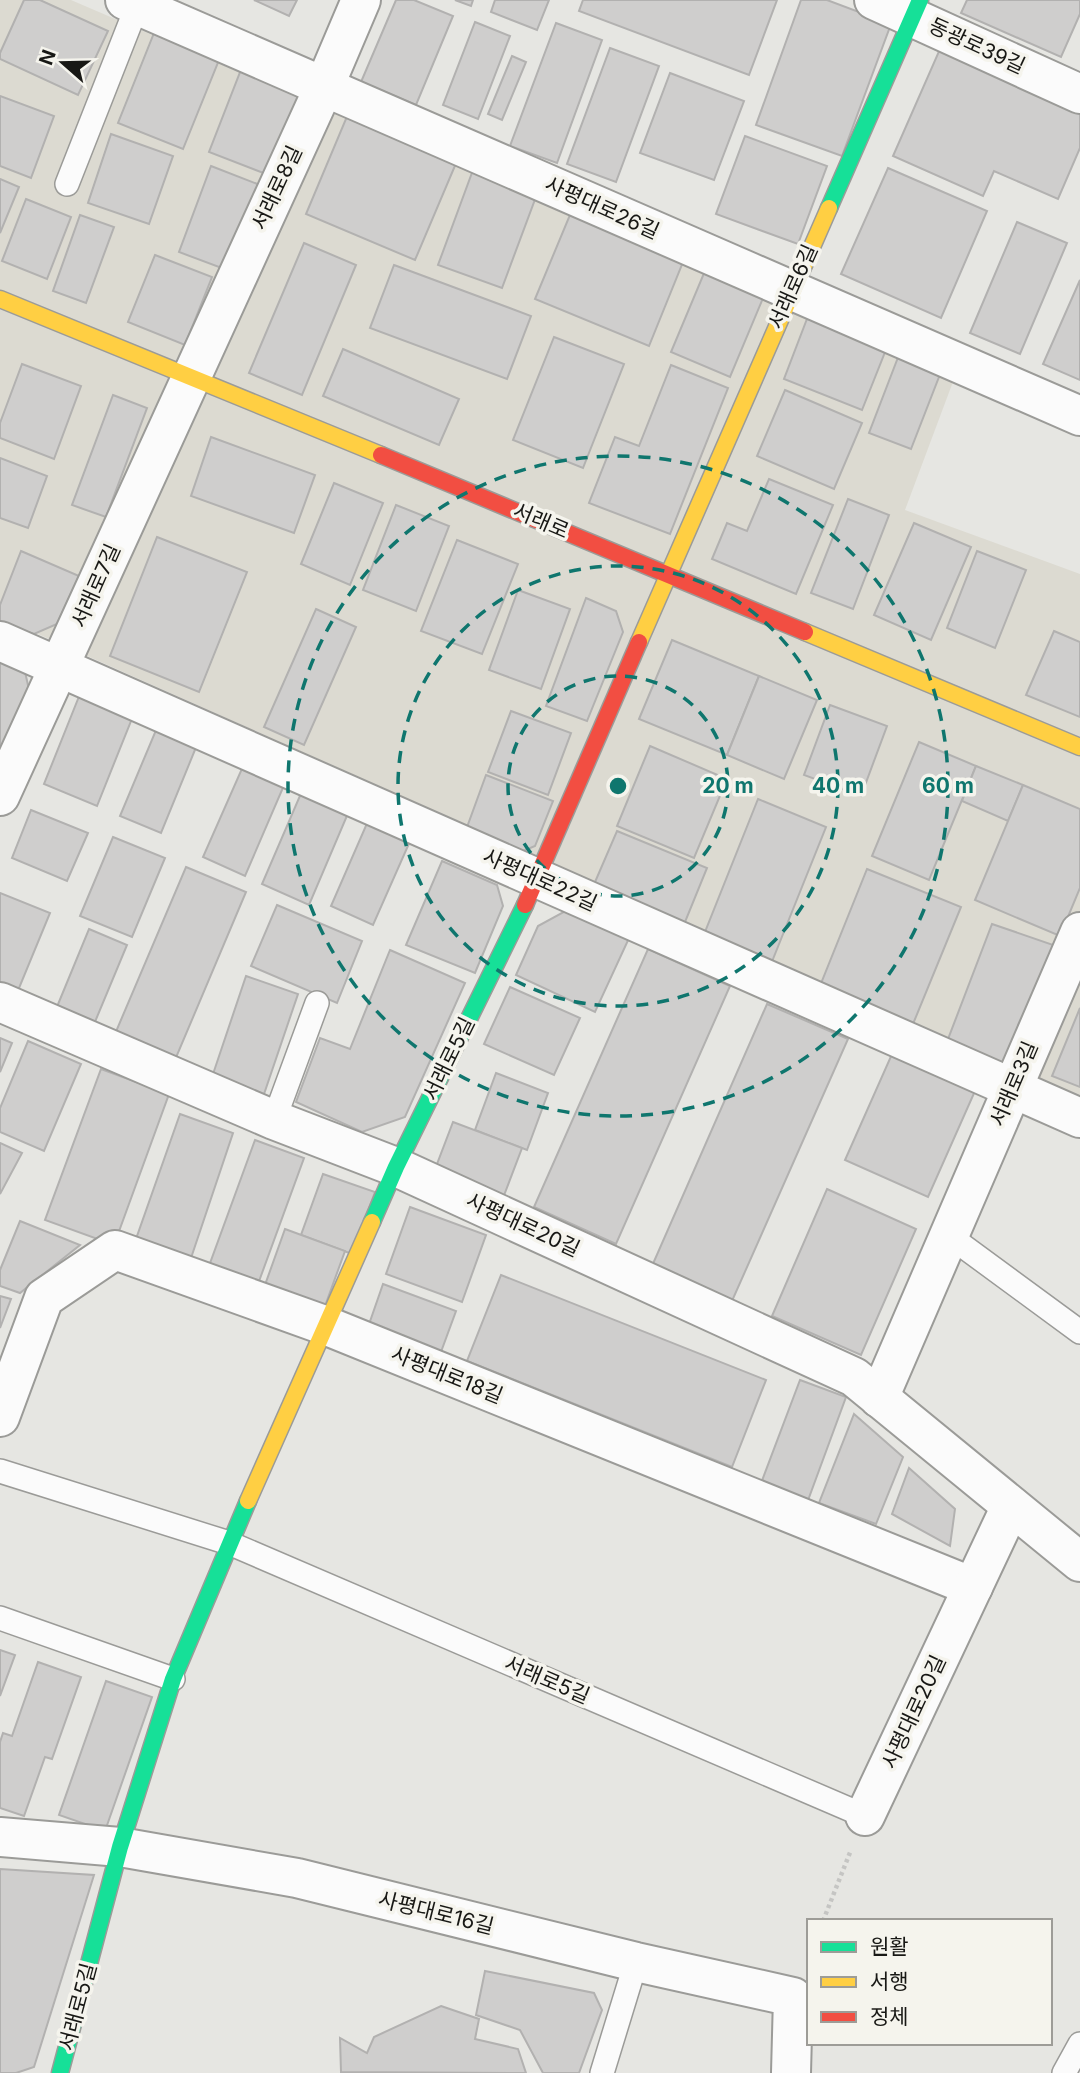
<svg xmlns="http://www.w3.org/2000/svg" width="1080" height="2073" font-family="Inter,'Noto Sans KR',sans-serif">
<rect width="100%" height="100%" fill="#e6e6e2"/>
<polygon fill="#dcdad1" points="0,0 71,0 954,379 905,510 1080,574 1080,1099 0,617"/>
<g fill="#cfcecd" stroke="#b2b1b0" stroke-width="2">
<polygon points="24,0 40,0 108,31 78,95 0,59 0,53"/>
<polygon points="254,0 297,0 289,16"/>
<polygon points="396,0 414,0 453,16 416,105 361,82"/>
<polygon points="455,0 473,0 471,6"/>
<polygon points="495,0 549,0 537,30 491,12"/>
<polygon points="583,0 777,0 749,75 579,11"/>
<polygon points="801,0 827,0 891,24 842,156 756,125"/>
<polygon points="967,0 1080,0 1080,14 1061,57 961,13"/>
<polygon points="475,22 510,36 478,119 443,105"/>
<polygon points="556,23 602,40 557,163 510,146"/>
<polygon points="156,28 221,55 183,149 118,123"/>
<polygon points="610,48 659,66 616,182 567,164"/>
<polygon points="940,49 1080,112 1080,148 1058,199 994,171 983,196 893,156"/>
<polygon points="512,56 526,62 502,120 488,114"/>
<polygon points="244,62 301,94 266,174 209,152"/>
<polygon points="670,73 744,101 714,180 640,153"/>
<polygon points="0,96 54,116 31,178 0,166"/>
<polygon points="348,114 457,161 415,260 306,214"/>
<polygon points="111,134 173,156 149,224 88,203"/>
<polygon points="745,136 827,166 798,244 716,214"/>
<polygon points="211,166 260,185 227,270 179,252"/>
<polygon points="888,168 987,211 941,318 841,274"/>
<polygon points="473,170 537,194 502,288 438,265"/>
<polygon points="0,179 19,187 0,233"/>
<polygon points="26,199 71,217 47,279 2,261"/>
<polygon points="572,210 685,257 649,346 535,299"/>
<polygon points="80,215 114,227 86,303 53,291"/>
<polygon points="1017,222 1067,243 1020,354 970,333"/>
<polygon points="304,243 356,265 302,395 249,373"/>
<polygon points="155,255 212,277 185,345 128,322"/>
<polygon points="394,265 531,316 507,379 370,328"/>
<polygon points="707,266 766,291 730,377 671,352"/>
<polygon points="1080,280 1080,380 1043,364"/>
<polygon points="810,311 889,342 862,410 784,379"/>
<polygon points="554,337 624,364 583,468 513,440"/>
<polygon points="902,347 944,364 911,449 869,433"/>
<polygon points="343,349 459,399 439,445 323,396"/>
<polygon points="22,364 81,386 54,459 0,438 0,423"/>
<polygon points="671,365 728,388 670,534 589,503 615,437 639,446"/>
<polygon points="785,390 862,423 834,489 757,456"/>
<polygon points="113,395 147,408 106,517 72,505"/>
<polygon points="211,437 315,475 294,533 191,496"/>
<polygon points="0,458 47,476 28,528 0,518"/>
<polygon points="769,479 833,505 796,594 712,559 727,523 747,531"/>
<polygon points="334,483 383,503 350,585 301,564"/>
<polygon points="848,499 889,515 853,609 811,593"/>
<polygon points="396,505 449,526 416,611 363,590"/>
<polygon points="914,523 971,547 931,640 874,615"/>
<polygon points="157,537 247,572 199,692 110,656"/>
<polygon points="457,540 518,564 482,654 421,631"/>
<polygon points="21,551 79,576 57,624 34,634 0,623 0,605"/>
<polygon points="977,551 1026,570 995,648 947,628"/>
<polygon points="518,590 570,609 541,689 489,670"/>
<polygon points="586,598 616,611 623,632 587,721 546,706"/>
<polygon points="316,609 356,627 304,745 264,727"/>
<polygon points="1054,631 1080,642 1080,717 1026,695"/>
<polygon points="672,640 759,676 727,755 639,719"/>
<polygon points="0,652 23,663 30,694 0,757"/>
<polygon points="759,676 817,700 784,779 727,755"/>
<polygon points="80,694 133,716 97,806 44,784"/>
<polygon points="830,705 887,726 861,796 804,775"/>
<polygon points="511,711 571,733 548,795 488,772"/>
<polygon points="159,723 199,740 161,833 120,816"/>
<polygon points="919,742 976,766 929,880 872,856"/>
<polygon points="650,746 727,779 694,858 617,826"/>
<polygon points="244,764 285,783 245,876 203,857"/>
<polygon points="976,766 1023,785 1008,821 962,801"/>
<polygon points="486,775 553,801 535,846 521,852 466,830"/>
<polygon points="1023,785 1080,809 1080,888 1060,936 975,900"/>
<polygon points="302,791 349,811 309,905 262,884"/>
<polygon points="758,799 826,827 771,964 703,937"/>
<polygon points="31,810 88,833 67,881 12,858"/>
<polygon points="368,821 411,839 373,925 331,906"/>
<polygon points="617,831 707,868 683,927 592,889"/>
<polygon points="113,837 165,858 132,937 80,916"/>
<polygon points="442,861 497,885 503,906 475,973 406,945"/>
<polygon points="186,867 246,892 172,1067 112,1041"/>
<polygon points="867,869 961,907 913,1024 820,986"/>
<polygon points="0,893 50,913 17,993 0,986"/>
<polygon points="277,905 362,941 337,1003 251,966"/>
<polygon points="569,909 630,936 595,1012 516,975 538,926"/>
<polygon points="992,924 1059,947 1004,1068 945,1047"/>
<polygon points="89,929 127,945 92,1029 54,1014"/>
<polygon points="648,949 730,986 616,1244 534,1207"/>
<polygon points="390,950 465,983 405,1117 362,1132 296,1102 320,1038 350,1049"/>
<polygon points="246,976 298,994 263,1097 211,1080"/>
<polygon points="510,987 580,1018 554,1075 484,1044"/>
<polygon points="767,1004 848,1039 732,1301 652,1266"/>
<polygon points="1080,1008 1080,1087 1052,1076"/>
<polygon points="0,1038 12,1043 0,1072"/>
<polygon points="28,1041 81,1064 44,1151 0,1132 0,1108"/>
<polygon points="892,1054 975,1091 928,1197 845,1160"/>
<polygon points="101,1069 169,1094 114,1245 45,1220"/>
<polygon points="496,1073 548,1093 527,1150 475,1130"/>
<polygon points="180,1114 233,1133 191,1258 136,1239"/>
<polygon points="453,1122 522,1148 503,1198 434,1172"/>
<polygon points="255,1140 304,1158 258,1284 209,1266"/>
<polygon points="0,1143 22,1153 0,1194"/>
<polygon points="323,1174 375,1192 352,1254 301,1235"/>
<polygon points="827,1189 916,1229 861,1355 772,1316"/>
<polygon points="410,1207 486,1235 462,1302 386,1274"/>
<polygon points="20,1221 80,1245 20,1293 0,1286 0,1270"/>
<polygon points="285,1229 345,1251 325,1306 265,1285"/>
<polygon points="501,1275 766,1380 732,1467 467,1361"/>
<polygon points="383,1284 456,1311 438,1360 366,1333"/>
<polygon points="0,1296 11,1299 0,1328"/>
<polygon points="800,1380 846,1397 807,1503 760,1486"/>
<polygon points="854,1414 903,1457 876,1524 819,1503"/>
<polygon points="909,1468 955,1509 950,1546 892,1514"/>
<polygon points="0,1650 15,1655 0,1696"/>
<polygon points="38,1662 81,1677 52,1759 45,1757 24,1816 0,1808 0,1742 3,1733 12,1736"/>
<polygon points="106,1681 152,1697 105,1831 59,1815"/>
<polygon points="0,1869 94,1875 34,2067 16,2073 0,2073"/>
<polygon points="485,1971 594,1993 602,2010 579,2073 543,2073 520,2030 476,2015"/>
<polygon points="441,2006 479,2019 475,2039 518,2049 526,2073 341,2072 340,2038 367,2053 374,2037"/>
</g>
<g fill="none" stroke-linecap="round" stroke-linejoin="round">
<g stroke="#9b9b98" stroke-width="26">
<g id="lane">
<polyline points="67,184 137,6"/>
<polyline points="274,1120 317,1003"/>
<polyline points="948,1235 1080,1332"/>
<polyline points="0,1471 229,1543 865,1816"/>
<polyline points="0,1618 173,1679"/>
<polyline points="602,2073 636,1962"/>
<polyline points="1064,2073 1080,2044"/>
</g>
</g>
<g stroke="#9b9b98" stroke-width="42">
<g id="street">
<polyline points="125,0 1080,416"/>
<polyline points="874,0 1080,94"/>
<polyline points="0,641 1080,1118"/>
<polyline points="0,796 324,87 361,0"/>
<polyline points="0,1002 274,1120 396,1167 854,1377 1080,1562"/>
<polyline points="879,1398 1080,932"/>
<polyline points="0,1417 44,1298 115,1250 327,1326 973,1587"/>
<polyline points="865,1816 1011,1506"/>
<polyline points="0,1837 120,1847 297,1878 636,1962 793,1997 791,2073"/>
</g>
</g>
<g stroke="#9b9b98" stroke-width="19">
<g id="fast">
<polyline points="829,208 920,0"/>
<polyline points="372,1222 396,1167 525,905"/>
<polyline points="60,2073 120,1847 173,1679 248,1501"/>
</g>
</g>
<g stroke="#9b9b98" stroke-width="19">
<g id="slow">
<polyline points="0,299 381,455"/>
<polyline points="805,632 1080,747"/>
<polyline points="639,642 829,208"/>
<polyline points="248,1501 372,1222"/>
</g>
</g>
<g stroke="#9b9b98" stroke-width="19">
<g id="jam">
<polyline points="381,455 805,632"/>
<polyline points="525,905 639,642"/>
</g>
</g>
<polyline stroke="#c5c5c3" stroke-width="4.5" stroke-dasharray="3.5 3.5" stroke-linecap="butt" points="823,1921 851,1850"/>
<use href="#lane" stroke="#fbfbfb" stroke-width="23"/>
<use href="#street" stroke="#fbfbfb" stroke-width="38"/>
<use href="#fast" stroke="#16e098" stroke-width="16"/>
<use href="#slow" stroke="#ffcf43" stroke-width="16"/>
<use href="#jam" stroke="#f24e42" stroke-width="16"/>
</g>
<g fill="none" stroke="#0f766e" stroke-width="3.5" stroke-dasharray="12 9">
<circle cx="618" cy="786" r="110"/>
<circle cx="618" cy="786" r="220"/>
<circle cx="618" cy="786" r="330"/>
</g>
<g text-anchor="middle" stroke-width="7" stroke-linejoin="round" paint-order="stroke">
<g font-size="21" fill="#181815" stroke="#f5f4ed">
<text transform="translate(977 46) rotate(25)" y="7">동광로39길</text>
<text transform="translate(277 188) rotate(-65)" y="7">서래로8길</text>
<text transform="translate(602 208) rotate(24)" y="7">사평대로26길</text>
<text transform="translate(793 287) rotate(-66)" y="7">서래로6길</text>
<text transform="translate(541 521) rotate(23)" y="7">서래로</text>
<text transform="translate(96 586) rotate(-66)" y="7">서래로7길</text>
<text transform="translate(540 880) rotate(24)" y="7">사평대로22길</text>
<text transform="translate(449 1059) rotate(-64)" y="7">서래로5길</text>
<text transform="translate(1014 1084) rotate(-67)" y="7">서래로3길</text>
<text transform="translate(523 1225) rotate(25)" y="7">사평대로20길</text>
<text transform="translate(447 1375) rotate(22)" y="7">사평대로18길</text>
<text transform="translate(547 1680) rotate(23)" y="7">서래로5길</text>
<text transform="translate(914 1712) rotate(-65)" y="7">사평대로20길</text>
<text transform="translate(436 1913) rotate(14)" y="7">사평대로16길</text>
<text transform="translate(78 2007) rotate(-75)" y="7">서래로5길</text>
</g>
</g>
<circle cx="618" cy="786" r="10" fill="#0f766e" stroke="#f5f4ed" stroke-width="3.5"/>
<g font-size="21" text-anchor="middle" font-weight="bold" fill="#0f766e" stroke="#f5f4ed" stroke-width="7" stroke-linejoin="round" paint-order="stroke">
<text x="728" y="793">20 m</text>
<text x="838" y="793">40 m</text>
<text x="948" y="793">60 m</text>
</g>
<rect x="807" y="1919" width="245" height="126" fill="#f5f4ed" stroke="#9d9c97" stroke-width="2"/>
<rect x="821" y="1942" width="35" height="10" fill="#16e098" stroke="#9d9c97" stroke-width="2"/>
<text x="870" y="1954" font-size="21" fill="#181815">원활</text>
<rect x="821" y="1977" width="35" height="10" fill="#ffcf43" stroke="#9d9c97" stroke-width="2"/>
<text x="870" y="1989" font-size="21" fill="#181815">서행</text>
<rect x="821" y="2012" width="35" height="10" fill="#f24e42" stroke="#9d9c97" stroke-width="2"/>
<text x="870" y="2024" font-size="21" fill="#181815">정체</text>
<g transform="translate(63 63) rotate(290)" stroke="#f5f4ed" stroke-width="5" paint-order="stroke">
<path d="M0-5L12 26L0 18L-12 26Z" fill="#181815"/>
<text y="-10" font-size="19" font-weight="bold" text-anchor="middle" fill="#181815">N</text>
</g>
</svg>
